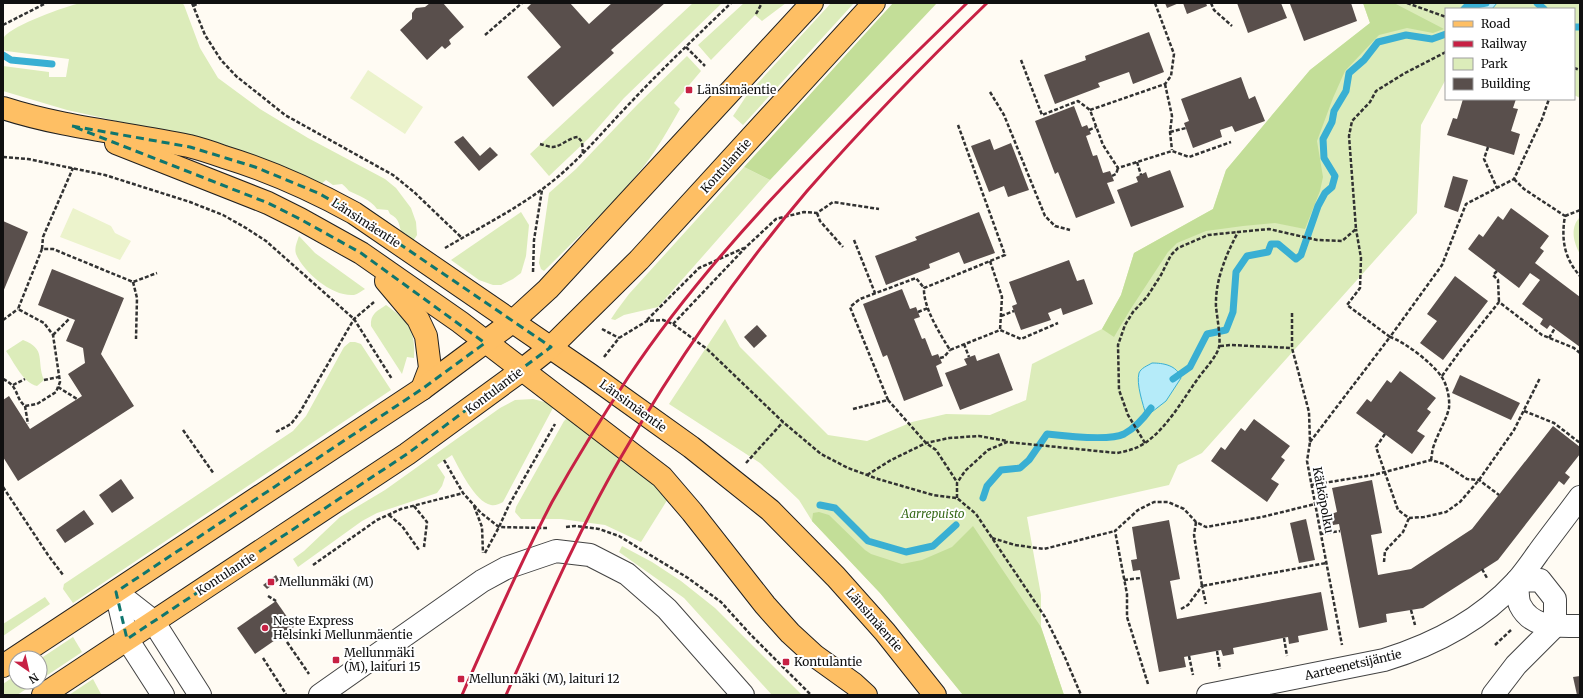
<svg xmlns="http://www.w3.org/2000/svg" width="1583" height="698" font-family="Merriweather,serif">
<rect width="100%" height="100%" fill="#fffbf3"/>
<g fill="#dcecba">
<path d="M81,3H182L184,5L200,48L218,78L260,109L308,138L385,179L396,188L411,208L416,222L417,235L412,243L402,236C399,225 400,219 390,214L388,210L377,209C370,199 359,196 349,191C347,189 345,186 342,184L333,185L326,180L319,186L171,133L67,110L3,91V66L49,72V77H66L69,59L6,51L3,50C3,46 2,41 4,37C13,25 66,6 81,3Z"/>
<polygon points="693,3 722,3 624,98 589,138 549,176 530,154"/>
<polygon points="744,3 786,3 762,21 755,15 711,60 698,45"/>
<polygon points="831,3 854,3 743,125 733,116 747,95"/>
<polygon points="1363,3 1580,3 1580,98 1574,95 1574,9 1446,9 1446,79 1421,125 1417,213 1202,453 1178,465 1169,485 1027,517 1041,595 1041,627 1064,695 963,695 880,593 812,521 799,500 760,463 669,404 725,319 740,347 828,435 867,441 912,422 946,414 990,415 1026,400 1032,364 1102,329 1121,295 1134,253 1213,209 1226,170 1310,70 1370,23"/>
<path d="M687,56L701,71L674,103L680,109C669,128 658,148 644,166C614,203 578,237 544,271L541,269L539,263L549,193L576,169L637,105Z"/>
<polygon points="744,167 770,180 658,307 624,315 615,320 611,319 617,310 629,294"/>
<polygon points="521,212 529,225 526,256 521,273 513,279 501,285 493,285 479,280 451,260"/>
<path d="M1580,217V254C1573,242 1570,227 1580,217Z"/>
<path d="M299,236L315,253L365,289C361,291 358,294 354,295C333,297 304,273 296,254C294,248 297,242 299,236Z"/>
<path d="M386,305C407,320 416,330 414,358L407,357L402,374L371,326C370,314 377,311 386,305Z"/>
<path d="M23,340C47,349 36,361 44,380L37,386C23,383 14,362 6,351Z"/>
<polygon points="350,342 355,342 361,344 391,390 73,603 63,589 64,584 293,431 306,416 344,347"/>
<path d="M533,399L548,403L554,406L503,502C499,504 495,506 491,505C475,502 459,468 452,455L437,465L445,477L442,486L437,493L377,513L362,521L298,567L293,559L304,551L340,517L385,490L500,408L515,400Z"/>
<polygon points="569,416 671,494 641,542 605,525 561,519 521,519 515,512 516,507 564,421"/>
<polygon points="622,546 652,562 681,581 715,608 802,695 772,695 684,598 619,552"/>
<polygon points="45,597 50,604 3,636 3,624"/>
<polygon points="73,637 82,652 40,680 40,659"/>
<polygon points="16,675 16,682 37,682 17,695 3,695 3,684"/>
<polygon points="93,679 101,694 99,695 69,695"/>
</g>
<g fill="#c3de98">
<polygon points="893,3 937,3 770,180 744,167"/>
<polygon points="1363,3 1394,3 1444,29 1433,33 1407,28 1379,35 1345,71 1333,98 1317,141 1323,177 1320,191 1305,229 1275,223 1243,226 1206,231 1177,243 1168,252 1130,310 1114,337 1102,329 1121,295 1134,253 1213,209 1226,170 1310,70 1370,23"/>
<polygon points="819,512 829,515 865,550 871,554 902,564 922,560 952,547 973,526 1041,627 1064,695 963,695 880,593 812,521 813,513"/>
</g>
<g fill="#ecf3cc">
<polygon points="368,70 423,107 405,134 350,98"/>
<polygon points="73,208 111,226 115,233 131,241 120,260 60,237"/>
</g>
<g fill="#b5ebf9" stroke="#39afd3">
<polygon points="1465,3 1497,3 1492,9 1466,9"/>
<path d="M1152,363C1163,363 1177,365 1181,378L1166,401L1148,415H1146C1143,404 1136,384 1139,373C1141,368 1147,366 1152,363Z"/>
</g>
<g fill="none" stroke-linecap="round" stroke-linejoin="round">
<g stroke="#39afd3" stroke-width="7">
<polyline points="1537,3 1544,9"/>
<polyline points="1464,9 1466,7 1486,3"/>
<polyline points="1574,27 1580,27"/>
<polyline points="3,55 11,60 52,64"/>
<polyline points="1173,379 1190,367 1207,334 1226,330 1233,312 1236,272 1247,256 1268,252 1271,244 1278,244 1296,259 1301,255 1318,206 1325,193 1332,187 1335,176 1324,158 1323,139 1332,122 1334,111 1346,91 1349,73 1364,60 1378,42 1406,35 1432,39 1446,34"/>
<path d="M983,498L987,486L1001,470L1020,468L1029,460L1047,434C1064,436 1110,441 1124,434C1135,428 1144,418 1151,408"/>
<polyline points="820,505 835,508 868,541 906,552 933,546 956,525"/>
</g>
</g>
<g fill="#594f4c">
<polygon points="430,3 443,3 464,27 449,40 451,44 445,49 442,46 427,60 400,30 412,19 412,13 416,8 425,7"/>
<polygon points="532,3 570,3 589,24 612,3 665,3 611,50 614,53 553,107 527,77 561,47 527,8"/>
<polygon points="1165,3 1179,3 1167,8"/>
<polygon points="1183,3 1206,3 1207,6 1187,14"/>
<polygon points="1237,3 1281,3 1287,18 1248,33"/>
<polygon points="1294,3 1351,3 1357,21 1304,41 1290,4"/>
<polygon points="1149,32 1164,72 1133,84 1129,72 1098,83 1100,87 1055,104 1044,75 1086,60 1085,56"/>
<polygon points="1241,77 1249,99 1255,96 1265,121 1235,132 1232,126 1220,130 1222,137 1193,148 1184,123 1189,121 1181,99"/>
<polygon points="1463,99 1516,99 1513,108 1518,109 1511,131 1520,134 1514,155 1447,135 1453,118 1457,119"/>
<polygon points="1074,106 1082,127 1087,125 1091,134 1086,136 1093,156 1097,155 1103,173 1110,171 1114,181 1107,183 1115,203 1076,218 1058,172 1055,174 1035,121"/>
<polygon points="463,136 480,156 490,147 498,155 479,171 454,142"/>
<polygon points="990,139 994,150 1011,143 1029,190 1008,197 1004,186 989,192 971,146"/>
<polygon points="1170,170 1184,207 1131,227 1117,190 1138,182 1136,177 1146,172 1148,178"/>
<polygon points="1453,176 1468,180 1458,212 1444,207"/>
<polygon points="1511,208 1549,236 1540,248 1544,251 1535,263 1580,297 1580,347 1550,325 1547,329 1540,324 1543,319 1522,304 1540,280 1530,273 1519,288 1468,249 1479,234 1483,237 1498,216 1503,220"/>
<polygon points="979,212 995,253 964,264 959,252 929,264 930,268 886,285 875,256 917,240 915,237"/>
<polygon points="3,221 28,232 3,292"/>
<polygon points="1069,260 1077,281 1084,279 1093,304 1063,315 1061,308 1048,313 1051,320 1021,330 1012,306 1017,304 1009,282"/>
<polygon points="52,269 124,298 101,354 134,406 18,481 3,457 3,400 9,396 30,429 82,396 68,374 85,363 83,348 66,341 75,320 38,305"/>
<polygon points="1455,276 1488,301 1443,360 1420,343 1437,321 1427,314"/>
<polygon points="902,289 910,309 916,307 920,317 914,319 922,339 925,338 932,356 938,354 942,363 936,366 943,386 904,401 887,355 883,357 863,304"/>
<polygon points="757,325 767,336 754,348 744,337"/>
<polygon points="999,353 1013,390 960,410 945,373 967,365 964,359 975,355 977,361"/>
<polygon points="1400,371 1436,398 1427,409 1431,412 1417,431 1425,436 1412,454 1356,413 1367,399 1371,402 1387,380 1391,383"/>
<polygon points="1460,375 1520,403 1511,420 1452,393"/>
<polygon points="1254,419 1290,446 1281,457 1285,460 1271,479 1279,484 1267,502 1211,461 1221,447 1225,450 1241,428 1245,431"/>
<polygon points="1553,426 1580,447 1580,454 1565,473 1570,477 1564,485 1559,481 1557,484 1498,560 1423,608 1386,614 1387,622 1359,628 1339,524 1333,525 1331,514 1337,512 1332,488 1372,480 1382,533 1371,535 1378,575 1411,569 1472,529"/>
<polygon points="121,479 134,498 112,513 99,495"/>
<polygon points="84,510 94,524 65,543 56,530"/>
<polygon points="1306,519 1315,560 1299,563 1290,523"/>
<polygon points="1169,520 1180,579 1170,581 1177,619 1321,592 1328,630 1298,636 1299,642 1289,644 1288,637 1233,648 1234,654 1223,656 1221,650 1184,657 1186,667 1159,672 1140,570 1133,571 1131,560 1137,559 1132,527"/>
<polygon points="276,575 279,580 267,589 263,585"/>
<polygon points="276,601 294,627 255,654 237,628"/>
<polygon points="1580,676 1580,695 1577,695 1573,677"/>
</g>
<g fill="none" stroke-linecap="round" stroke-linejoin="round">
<g stroke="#434343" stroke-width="24">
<g id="minor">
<path d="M1517,581C1518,588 1517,599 1520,605C1532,629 1557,626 1580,626"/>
<polyline points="1517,581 1540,580 1555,599 1555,626"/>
<polyline points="116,592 153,621 200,695"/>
<polyline points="116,592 127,639 163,695"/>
<polyline points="320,695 482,581 506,568 556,551 590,555 627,574 667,609 743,695"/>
<path d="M1208,695L1384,660C1433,645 1481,620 1516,582C1524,573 1531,563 1538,553C1552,534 1566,516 1580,497"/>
<polyline points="1493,695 1516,665 1555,626"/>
</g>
</g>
<g stroke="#212121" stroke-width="24">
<g id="major">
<path d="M3,108C65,128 127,133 189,146C201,149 213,153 224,157C270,171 312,190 354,213L589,374L691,447L770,510L836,577L885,632L935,695"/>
<polyline points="116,143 268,203 300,219 361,253 460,322 662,477 692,512 765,605 790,633 815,656 854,684 866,695"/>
<polyline points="386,281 418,319 426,336 430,368 422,389"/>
<polyline points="3,666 422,389 512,322 548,289 812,3"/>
<polyline points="43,695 407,454 522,370 551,347 639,260 874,3"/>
</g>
</g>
<g stroke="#323232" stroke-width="2.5" stroke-dasharray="4 2" stroke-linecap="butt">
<polyline points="192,3 205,35 221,60 236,76 285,115 393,175 414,192 462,238"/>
<polyline points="1155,3 1174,54 1171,76 1165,84 1090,110 1103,145 1118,168 1172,151 1189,157 1231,142"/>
<polyline points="1211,3 1214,10 1232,26"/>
<polyline points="1407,3 1446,17"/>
<polyline points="193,6 199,3"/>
<polyline points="756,14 762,3"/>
<polyline points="3,25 46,3"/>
<polyline points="485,35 522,3"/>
<polyline points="686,47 705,66"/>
<polyline points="1021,60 1042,115 1078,101 1090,110"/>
<polyline points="1574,68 1580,70"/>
<polyline points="1165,84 1172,116 1170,132 1172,150"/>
<polyline points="990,92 1004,115 1045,216 1055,226 1070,230"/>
<path d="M958,125L1005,255L924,288C923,307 940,334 950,350L1000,330L1021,339L1058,323"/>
<polyline points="1089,130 1096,127"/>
<polyline points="1170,132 1186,128"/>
<path d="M540,144C544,145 549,147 553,147C562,146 568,138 578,137L582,142L583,154"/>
<polyline points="1488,147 1484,159 1497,188"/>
<polyline points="3,157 28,159 105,175 190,202 223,215 246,228 266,241 354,319 392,379"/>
<polyline points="1137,162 1141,175"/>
<polyline points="1112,176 1116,174 1118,168"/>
<path d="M1514,179L1524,189L1565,216C1561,239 1564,258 1580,276"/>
<polyline points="817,213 820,221 843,247"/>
<polyline points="1565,216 1580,210"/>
<polyline points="854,240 875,293"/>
<path d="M445,248C477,229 511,212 541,190C576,165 602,132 632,101C664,67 698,35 731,3"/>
<polyline points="42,249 43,237 73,168"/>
<polyline points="990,261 1002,297 1000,330"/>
<polyline points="1497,271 1493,275 1498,280 1499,302"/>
<polyline points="533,272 534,240 542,190"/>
<polyline points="133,282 137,298 136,339"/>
<polyline points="918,312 928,308"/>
<polyline points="1292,313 1292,348 1309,412 1310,442 1307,461 1342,645"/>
<polyline points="1001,316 1014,311"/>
<polyline points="3,320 18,309"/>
<polyline points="647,320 699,268 744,248"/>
<polyline points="673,324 746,247 776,219 804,212 817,213 833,202 879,209"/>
<polyline points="602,329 619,338"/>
<polyline points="53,335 70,318"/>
<polyline points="1549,338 1555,328"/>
<polyline points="964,344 969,357"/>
<polyline points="1220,346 1231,345 1292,348"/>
<polyline points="604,357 619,338 647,321 663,320 673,324 707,349 783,422 821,454 848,468 878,479 933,495 957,498 976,514 1045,617 1064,655 1081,695"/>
<polyline points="940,358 944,357 950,350"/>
<polyline points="1442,376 1463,347 1499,302 1542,335 1574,348 1580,353"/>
<path d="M3,379C20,387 14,397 25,406L37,404L56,392L60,382L53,335L44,323L18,309L42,249H53L133,282L157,273"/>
<polyline points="44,380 59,377"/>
<polyline points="13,385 25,379"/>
<polyline points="58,387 77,399"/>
<polyline points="888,400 850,307 860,299 916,278 924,288"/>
<polyline points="25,406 28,424"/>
<polyline points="853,409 888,400 926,443 936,450 957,482"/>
<polyline points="1524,411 1554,423 1580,443"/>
<polyline points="183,430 214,474"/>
<polyline points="276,432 291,424 300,412 354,319 374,302"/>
<polyline points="1385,434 1376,447 1398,510 1409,518 1424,517 1446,512 1460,502 1479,480 1514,430 1540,378"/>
<polyline points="1310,442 1390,337 1347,305 1360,288 1361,258 1356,229"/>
<polyline points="1145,443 1128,415 1119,390 1118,345 1125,325 1133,312 1147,297 1161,275 1171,255 1178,248 1208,235 1238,232"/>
<polyline points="444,460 463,493 481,513 499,527 547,528"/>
<path d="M1431,460C1432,455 1432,450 1434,445C1438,433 1446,421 1449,408C1450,398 1447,384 1441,376C1432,363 1405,342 1390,337L1442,265L1466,204L1514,179L1542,119L1549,99"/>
<polyline points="746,463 783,422"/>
<polyline points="867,475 891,460 926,443 949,438 979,436 1007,441"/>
<polyline points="1311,485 1373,475 1431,460 1444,464 1467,479 1479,480 1499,495"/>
<polyline points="3,487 48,555 63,575"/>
<path d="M957,498V483L965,471L988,450L1007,442L1117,453C1127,451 1136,449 1145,443C1168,427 1183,399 1199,377C1205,369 1217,356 1219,347C1221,340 1217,316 1216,307C1215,280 1226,255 1238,232L1269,229L1317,240L1342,241L1356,229L1349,136L1352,121L1370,102L1376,91L1405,73L1446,52"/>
<polyline points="414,506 427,522 424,547"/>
<polyline points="474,506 482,527 483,553"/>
<polyline points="389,515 402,526 419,550"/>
<polyline points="1196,522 1194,535 1202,586 1326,563"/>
<polyline points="566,527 575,526 599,529 619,536 688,578 721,602 750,634 811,695"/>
<polyline points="1321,534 1340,531"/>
<polyline points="992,538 1015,545 1044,549 1115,531"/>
<polyline points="485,553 499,527 509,505 555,424"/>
<polyline points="1384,562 1385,551 1403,532 1409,518"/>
<polyline points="313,565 377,520 401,509 463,493"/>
<polyline points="1482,569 1487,578"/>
<polyline points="1124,580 1141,578"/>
<polyline points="268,596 276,601"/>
<polyline points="1181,609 1188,605 1202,586 1206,604"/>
<polyline points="1411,610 1415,625"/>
<polyline points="1284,638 1287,656"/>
<polyline points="287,642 309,674"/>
<polyline points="1495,645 1511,630"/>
<polyline points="1217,651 1220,669"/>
<polyline points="1189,656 1193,675"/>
<polyline points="263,658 286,694"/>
<polyline points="1148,684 1127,617 1127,594 1115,531 1138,510 1154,502 1168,502 1184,509 1196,522 1206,527 1262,517 1315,504"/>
</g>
<use href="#minor" stroke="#fff" stroke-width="22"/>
<use href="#major" stroke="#febf64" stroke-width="22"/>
<g stroke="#c72144" stroke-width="3">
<path d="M462,695C491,630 519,565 552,502C576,459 602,417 629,376C721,238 849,119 967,3"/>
<path d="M506,695C542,615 577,533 621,457C673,366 739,271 807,191C864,126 925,63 987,3"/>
</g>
</g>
<path fill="none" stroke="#0f766e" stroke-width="3" stroke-dasharray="8 5" stroke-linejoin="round" d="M72,126L190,147L255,167L318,193L354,213L551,347L407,454L127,639L116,592L422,389L485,343L361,253L300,219L268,203Z"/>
<g fill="#c72144" stroke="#fff" stroke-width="1.5">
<rect x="685" y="86" width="8" height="8" rx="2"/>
<rect x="267" y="578" width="8" height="8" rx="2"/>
<circle cx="265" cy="628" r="4"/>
<rect x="332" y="656" width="8" height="8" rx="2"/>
<rect x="782" y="658" width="8" height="8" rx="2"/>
<rect x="457" y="675" width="8" height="8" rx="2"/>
</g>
<g text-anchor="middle" stroke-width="4" stroke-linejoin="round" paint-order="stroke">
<g font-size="12" fill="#101010" stroke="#fff" text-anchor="start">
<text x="697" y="94">Länsimäentie</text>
<text x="279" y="586">Mellunmäki (M)</text>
<text x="273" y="625">Neste Express<tspan x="273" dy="14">Helsinki Mellunmäentie</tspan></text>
<text x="344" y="657">Mellunmäki<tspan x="344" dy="14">(M), laituri 15</tspan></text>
<text x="794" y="666">Kontulantie</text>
<text x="469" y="683">Mellunmäki (M), laituri 12</text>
</g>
<g font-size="12" fill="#101010" stroke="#fff">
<text transform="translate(726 166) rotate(-48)" y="4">Kontulantie</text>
<text transform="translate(366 223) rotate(33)" y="4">Länsimäentie</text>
<text transform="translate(494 391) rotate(-37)" y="4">Kontulantie</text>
<text transform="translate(633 406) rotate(36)" y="4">Länsimäentie</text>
<text transform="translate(1323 500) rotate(79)" y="4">Kätköpolku</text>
<text transform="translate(226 574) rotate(-33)" y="4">Kontulantie</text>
<text transform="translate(874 620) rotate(49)" y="4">Länsimäentie</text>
<text transform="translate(1353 665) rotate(-13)" y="4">Aarteenetsijäntie</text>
</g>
<g font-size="12" font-style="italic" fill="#3a6c1c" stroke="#fff">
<text x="933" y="518">Aarrepuisto</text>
</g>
</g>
<rect width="1583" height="698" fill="none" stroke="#101010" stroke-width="8"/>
<rect x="1445" y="8" width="130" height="92" fill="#ffffff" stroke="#9f9f9f"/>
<rect x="1453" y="21" width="20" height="6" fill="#febf64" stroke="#9f9f9f"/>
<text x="1481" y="28" font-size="12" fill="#101010">Road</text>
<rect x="1453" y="41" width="20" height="6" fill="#c72144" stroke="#9f9f9f"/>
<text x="1481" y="48" font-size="12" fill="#101010">Railway</text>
<rect x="1453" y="58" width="20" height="12" fill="#dcecba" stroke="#9f9f9f"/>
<text x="1481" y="68" font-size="12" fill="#101010">Park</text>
<rect x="1453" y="78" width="20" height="12" fill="#594f4c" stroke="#9f9f9f"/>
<text x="1481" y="88" font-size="12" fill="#101010">Building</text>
<g transform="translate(28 670) rotate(146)"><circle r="19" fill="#ffffff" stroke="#9f9f9f"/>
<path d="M0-3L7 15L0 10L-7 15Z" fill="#c72144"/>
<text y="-6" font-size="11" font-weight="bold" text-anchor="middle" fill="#101010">N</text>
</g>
</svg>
